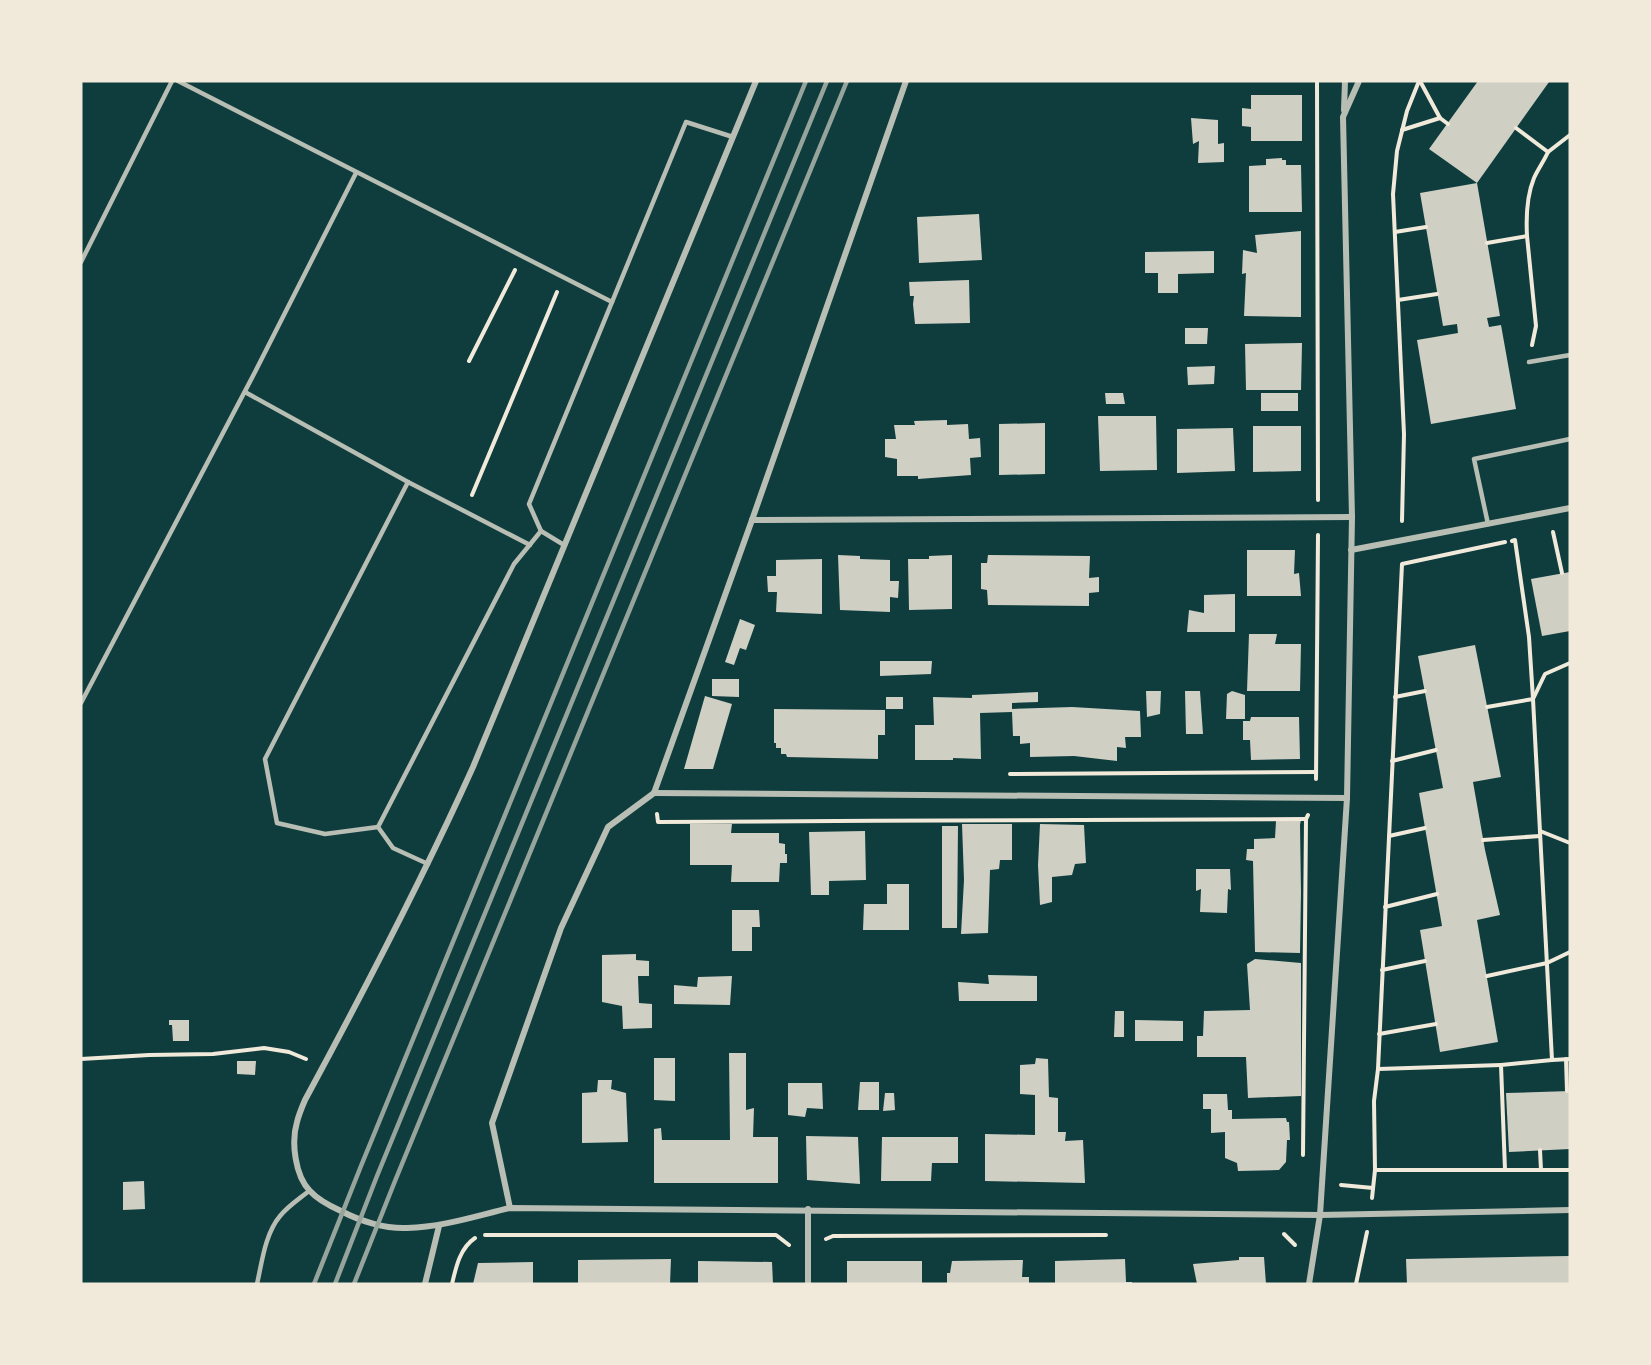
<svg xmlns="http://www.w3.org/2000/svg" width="1651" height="1365" font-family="Roboto,sans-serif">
<rect width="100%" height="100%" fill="#0f3d3e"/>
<g fill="#cfcfc3">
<polygon points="1478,81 1547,81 1549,82 1477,183 1500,316 1487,318 1489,327 1501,325 1516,409 1431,424 1417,340 1458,333 1457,324 1443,326 1420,193 1477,183 1429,149"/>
<polygon points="1251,95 1302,95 1302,141 1251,141 1251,127 1242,126 1242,108 1251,109"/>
<polygon points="1191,118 1218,120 1218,144 1224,143 1224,162 1198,163 1199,141 1193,144"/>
<polygon points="1282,158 1282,160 1286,160 1286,165 1301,165 1302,212 1249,212 1249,166 1266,165 1266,159"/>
<polygon points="979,214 982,260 919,263 917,217"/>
<polygon points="1301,231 1301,317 1244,316 1246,273 1242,274 1243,250 1257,253 1255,235"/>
<polygon points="1214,251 1214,273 1178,274 1178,293 1158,293 1158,273 1145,273 1145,252"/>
<polygon points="969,280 970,323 915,324 913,304 914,296 910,296 909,282"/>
<polygon points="1185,328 1208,328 1207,344 1185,344"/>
<polygon points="1302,343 1301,390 1246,390 1245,344"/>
<polygon points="1215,366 1214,384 1188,385 1187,367"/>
<polygon points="1105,393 1123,393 1125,404 1106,404"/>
<rect x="1261" y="393" width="37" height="18"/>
<polygon points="1098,416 1156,416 1157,470 1100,471"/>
<polygon points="947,420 947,425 968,424 969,439 980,438 981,457 970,458 971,475 918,479 918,476 897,476 897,459 885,457 885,439 896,439 894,425 915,425 914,421"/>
<polygon points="1045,423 1045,474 999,475 999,424"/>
<polygon points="1253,426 1301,426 1301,471 1253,472"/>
<polygon points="1233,428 1235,471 1177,473 1177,429"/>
<polygon points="1247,550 1295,550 1294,574 1299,573 1301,596 1247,596"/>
<polygon points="838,555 860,556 860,559 890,560 890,581 899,581 898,598 890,597 890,612 840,610"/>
<polygon points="952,555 952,609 909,610 908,559 929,559 929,556"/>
<polygon points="988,555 1090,556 1089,578 1099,577 1099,592 1089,593 1089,606 988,605 987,590 981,589 981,563 987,563"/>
<polygon points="822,559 822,614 776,612 777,592 768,592 767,576 776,576 776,560"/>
<polygon points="1570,572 1570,631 1542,636 1531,579"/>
<polygon points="1235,594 1235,632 1187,632 1189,610 1204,613 1204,595"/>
<polygon points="740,619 755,625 746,650 740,648 734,665 725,662"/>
<polygon points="1249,634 1277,634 1275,644 1301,644 1300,691 1247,691"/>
<polygon points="1475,645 1501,777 1473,782 1485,850 1500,915 1477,920 1498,1042 1440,1052 1420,930 1442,926 1419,793 1443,788 1418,656"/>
<polygon points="880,661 932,661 931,674 880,676"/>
<polygon points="712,679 739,679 739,697 712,696"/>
<polygon points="1146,691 1161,691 1160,714 1147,717"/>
<polygon points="1185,691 1200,691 1203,734 1186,734"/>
<polygon points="1232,691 1245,695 1245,719 1226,719 1227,694"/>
<polygon points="1038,692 1038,702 1012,703 1012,709 1072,707 1140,711 1141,737 1125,737 1126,748 1117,747 1117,761 1074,756 1030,757 1030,743 1020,744 1020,736 1013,736 1012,712 980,713 981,759 953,758 953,760 915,760 915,725 934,725 933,697 972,698 972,695"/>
<polygon points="705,696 732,704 713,769 684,769"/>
<rect x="886" y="697" width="17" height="12"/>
<polygon points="774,709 885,710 885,735 878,735 878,759 787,757 786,754 781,754 781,748 776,748 776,743 774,743"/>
<polygon points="1251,717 1299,717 1300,759 1251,760 1250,740 1243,740 1243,721 1250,721"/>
<polygon points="1301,819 1300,825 1301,893 1300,953 1255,952 1253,861 1246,860 1247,849 1254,849 1254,839 1275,838 1276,821"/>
<polygon points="690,824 732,824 731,833 779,833 779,843 785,844 785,854 787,854 787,863 780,863 779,882 731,882 732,865 690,865"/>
<polygon points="962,824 1012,824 1012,860 1000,860 999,869 990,870 988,933 961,934 964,880"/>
<polygon points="1040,824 1084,825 1086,863 1075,864 1072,875 1052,877 1052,902 1040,905 1038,865"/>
<polygon points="942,826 958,826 957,928 942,928"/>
<polygon points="865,831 866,880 829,881 829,895 811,895 809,832"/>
<polygon points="1196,869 1230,869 1231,890 1228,889 1227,913 1200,912 1201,889 1196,891"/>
<polygon points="887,884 909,884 909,930 863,930 864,904 887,904"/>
<polygon points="732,910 759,910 760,927 752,927 752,951 732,951"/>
<polygon points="636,954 636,960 649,961 649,976 638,976 639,1003 652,1004 652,1028 623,1029 622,1006 602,1002 602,955"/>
<polygon points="1255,959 1301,963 1301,1096 1248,1098 1246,1057 1197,1057 1197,1036 1203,1036 1204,1011 1250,1010 1247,964"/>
<polygon points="988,975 1037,976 1037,1001 959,1001 958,982 989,984"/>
<polygon points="732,976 730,1005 674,1004 674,985 697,987 698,977"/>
<polygon points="1115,1011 1124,1011 1124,1037 1114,1037"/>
<polygon points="169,1020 189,1020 189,1041 173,1041 172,1025 169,1025"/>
<polygon points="1135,1020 1183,1021 1183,1041 1135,1041"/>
<polygon points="729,1053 746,1053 746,1110 754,1108 753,1137 778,1137 778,1183 654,1183 654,1129 661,1128 662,1140 730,1140"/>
<polygon points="654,1058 675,1058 675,1101 654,1100"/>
<polygon points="1036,1058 1048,1059 1049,1097 1058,1098 1058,1132 1066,1132 1065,1141 1083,1140 1085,1183 985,1181 985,1134 1035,1135 1035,1095 1020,1094 1020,1065 1035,1064"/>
<polygon points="237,1061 256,1061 255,1075 237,1074"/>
<polygon points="598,1080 612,1080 611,1089 626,1093 628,1142 582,1143 582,1093 597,1092"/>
<polygon points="860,1082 879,1082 879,1110 858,1110"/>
<polygon points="788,1083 822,1083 823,1109 807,1108 805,1117 788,1115"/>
<polygon points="1570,1091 1570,1149 1509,1152 1506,1093"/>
<polygon points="885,1093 894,1093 895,1110 883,1111"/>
<polygon points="1203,1094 1227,1094 1228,1110 1232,1110 1232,1119 1286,1118 1287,1122 1289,1122 1290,1140 1287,1140 1286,1162 1279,1170 1238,1171 1237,1163 1225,1158 1225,1132 1211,1133 1211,1109 1203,1109"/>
<polygon points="806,1136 858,1137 860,1184 807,1180"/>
<polygon points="882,1137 958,1137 958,1163 932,1163 931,1181 881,1181"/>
<polygon points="144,1181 145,1209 123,1210 123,1182"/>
<polygon points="1569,1256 1569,1284 1407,1284 1406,1259"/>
<polygon points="1239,1257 1264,1257 1266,1284 1197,1284 1193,1264 1239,1260"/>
<polygon points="671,1259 670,1284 578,1284 578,1260"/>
<polygon points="1125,1259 1126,1282 1132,1282 1132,1284 1055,1284 1055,1261"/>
<polygon points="1023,1260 1022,1277 1029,1277 1029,1284 947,1284 947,1273 950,1273 952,1261"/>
<polygon points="698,1261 772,1262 773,1284 698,1284"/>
<rect x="847" y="1261" width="75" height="23"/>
<polygon points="533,1262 533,1284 473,1284 478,1263"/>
</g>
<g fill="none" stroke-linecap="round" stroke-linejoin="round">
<g stroke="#f1e9da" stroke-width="4">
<polyline points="1317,81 1318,500"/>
<polyline points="1420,81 1440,118 1448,124"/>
<polyline points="1516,128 1548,152 1570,135"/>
<polyline points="1402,130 1440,118"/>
<polyline points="1395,232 1426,227"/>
<polyline points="1527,236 1536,326 1532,345"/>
<path d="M1487,243L1527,236C1526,217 1527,195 1534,178C1538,169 1544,161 1548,152"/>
<polyline points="1398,300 1437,294"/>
<polyline points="469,361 515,270"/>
<polyline points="472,495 557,292"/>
<polyline points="1402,521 1404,434 1393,194 1397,151 1407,111 1419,81"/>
<polyline points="1553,532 1562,573"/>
<polyline points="1570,663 1545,674 1533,699 1552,1060 1570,1059"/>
<polyline points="1395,697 1425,691"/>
<polyline points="1487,707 1533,699 1529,637 1515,540 1512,541"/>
<polyline points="1392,761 1436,750"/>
<polyline points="1010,774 1316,772"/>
<polyline points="1316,779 1318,535"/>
<path d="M657,814L658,822C874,820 1089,821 1306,819"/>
<polyline points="1540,831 1570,843"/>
<polyline points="1389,836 1425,828"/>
<polyline points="1483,840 1540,836"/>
<polyline points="1385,907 1437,894"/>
<polyline points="1382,970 1425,961"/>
<polyline points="1487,976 1547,963 1570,952"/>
<polyline points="1379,1034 1436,1024"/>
<polyline points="81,1059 149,1055 213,1054 264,1048 289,1052 306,1059"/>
<polyline points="1566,1059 1567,1091"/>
<polyline points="1552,1060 1501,1065 1505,1170 1570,1170"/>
<polyline points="1501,1065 1378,1069 1374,1101 1375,1170 1505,1170"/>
<polyline points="1378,1069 1402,564 1505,542"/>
<polyline points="1540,1150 1541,1170"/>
<polyline points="1303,1155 1306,819 1308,815"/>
<polyline points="1341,1185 1373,1188"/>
<polyline points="1372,1198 1375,1170"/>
<polyline points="1284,1234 1295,1245"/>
<polyline points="485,1235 776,1235 789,1245"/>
<polyline points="826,1239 833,1236 1106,1235"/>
<path d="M452,1284C456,1267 460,1248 475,1238"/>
<polyline points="1356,1284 1367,1232"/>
</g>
<g stroke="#b8beb3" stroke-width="4.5">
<polyline points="178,81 612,302"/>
<polyline points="81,262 172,81"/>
<polyline points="1529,362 1570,355"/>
<polyline points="245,392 408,482 265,759 277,823 325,834 378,827"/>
<polyline points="408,482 530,545"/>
<polyline points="1488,524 1474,459 1570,439"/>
<polyline points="564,545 541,531 529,504 686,122 733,137"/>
<polyline points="81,703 255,372 356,173"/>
<polyline points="428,864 393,848 378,827 514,564 541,531"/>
<path d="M257,1284C262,1262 265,1234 280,1216C288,1206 299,1199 309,1191"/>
</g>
<g stroke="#b8beb3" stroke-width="6">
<path d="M756,81L473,767C422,880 364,991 305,1100C302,1107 299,1114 297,1122C291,1142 295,1176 310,1191C318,1200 330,1206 341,1211C360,1221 385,1229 407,1228C443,1227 476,1216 510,1208L1320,1215L1570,1210"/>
<polyline points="1344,110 1345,81"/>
<polyline points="752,520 1352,517"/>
<polyline points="1351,550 1570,508"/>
<polyline points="654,793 752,520 906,81"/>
<polyline points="654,793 1347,798"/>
<polyline points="510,1208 492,1123 561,928 608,827 654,793"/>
<polyline points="425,1284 439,1226"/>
<polyline points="808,1284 808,1209"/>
<polyline points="1309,1284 1320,1215 1347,798 1352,517 1343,117 1359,81"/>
</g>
<g stroke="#97a49c" stroke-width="4.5">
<polyline points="314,1284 361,1166 806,81"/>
<polyline points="335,1284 377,1176 827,81"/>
<polyline points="354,1284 395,1181 847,81"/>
</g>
</g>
<rect width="1651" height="1365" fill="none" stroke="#f1e9da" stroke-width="165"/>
</svg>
